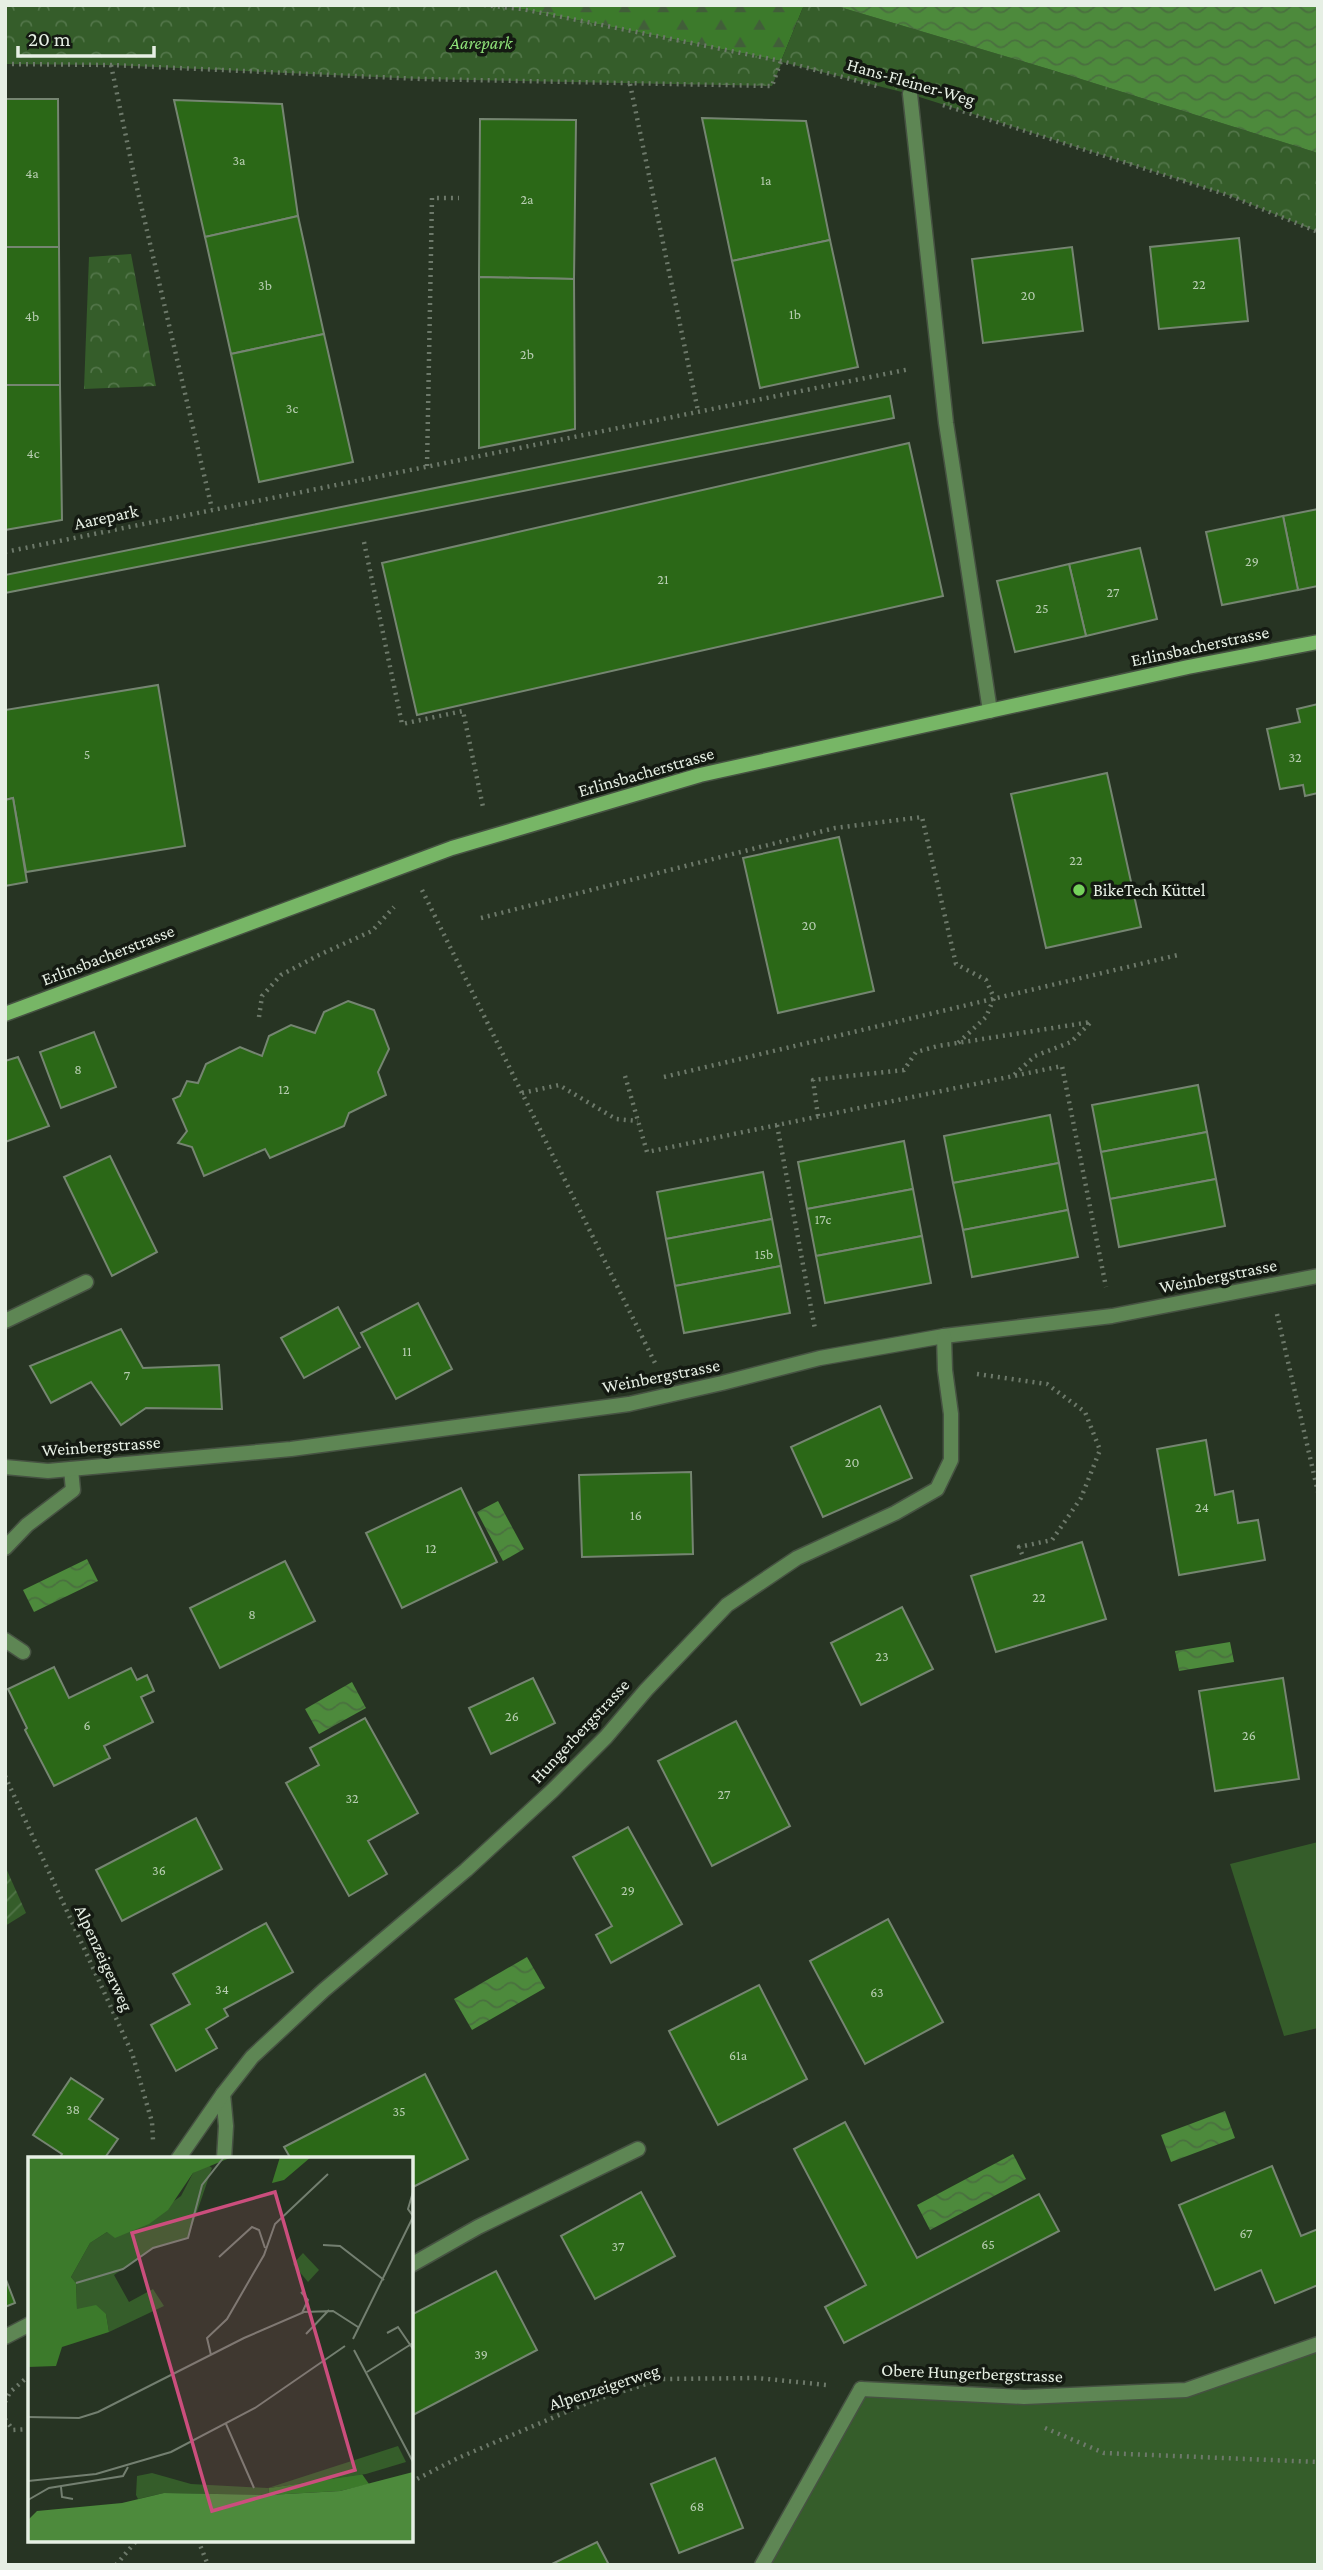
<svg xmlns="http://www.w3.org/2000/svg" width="1323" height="2570" font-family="'Crimson Pro',serif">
<defs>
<pattern id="forest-firs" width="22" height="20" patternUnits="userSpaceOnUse" patternTransform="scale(1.75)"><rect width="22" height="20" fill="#3c7a2b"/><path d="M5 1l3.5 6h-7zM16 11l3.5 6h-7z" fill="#415e39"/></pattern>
<pattern id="park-crowns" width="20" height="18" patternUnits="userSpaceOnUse" patternTransform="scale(1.75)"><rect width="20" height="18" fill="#355d2a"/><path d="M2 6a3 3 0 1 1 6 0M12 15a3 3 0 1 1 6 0" fill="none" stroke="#527549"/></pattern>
<pattern id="garden-furrows" width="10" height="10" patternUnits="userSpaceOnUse" patternTransform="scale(1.75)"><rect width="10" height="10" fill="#355d2a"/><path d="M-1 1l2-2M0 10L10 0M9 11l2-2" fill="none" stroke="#527549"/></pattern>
<pattern id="water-waves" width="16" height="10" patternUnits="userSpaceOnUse" patternTransform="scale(1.75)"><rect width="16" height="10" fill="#4d8a3c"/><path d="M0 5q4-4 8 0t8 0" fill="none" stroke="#4a703f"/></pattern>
</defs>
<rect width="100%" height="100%" fill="#273423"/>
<g fill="#355d2a">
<polygon points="1318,1842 1318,2028 1284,2036 1230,1864"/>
<polygon points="1318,2344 1318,2565 762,2565 861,2389 1024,2397 1186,2390"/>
</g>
<polygon fill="url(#forest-firs)" points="484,5 804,5 781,61 522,9"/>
<g fill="url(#park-crowns)">
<polygon points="5,5 484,5 522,9 781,61 804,5 833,5 1052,70 1318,153 1318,232 1228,195 910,94 782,62 772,86 421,79 111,65 5,64"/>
<polygon points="131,254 156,386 84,389 89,257"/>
</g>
<polygon fill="url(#garden-furrows)" points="5,1866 26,1913 5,1926"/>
<g fill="url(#water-waves)">
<polygon points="833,5 1318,5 1318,153 1052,70"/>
<polygon points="498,1501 524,1549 503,1561 477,1512"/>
<polygon points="87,1559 98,1581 34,1612 23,1590"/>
<polygon points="1230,1642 1234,1662 1179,1671 1175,1651"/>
<polygon points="352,1682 366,1708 319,1734 305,1709"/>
<polygon points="527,1957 545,1988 472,2030 454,1999"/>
<polygon points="1225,2111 1235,2138 1171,2162 1161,2135"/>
<polygon points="1013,2154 1026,2179 930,2230 917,2205"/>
</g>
<g fill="#2b6817" stroke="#758571" stroke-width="2">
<polygon points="5,99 58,99 59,247 5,247"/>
<polygon points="174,100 282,104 298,216 205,237"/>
<polygon points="702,118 806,121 830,240 732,261"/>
<polygon points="480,119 576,120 574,279 479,277"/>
<polygon points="298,216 324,334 231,354 205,237"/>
<polygon points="1239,238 1248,321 1159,329 1150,247"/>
<polygon points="830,240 858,367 760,388 732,261"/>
<polygon points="5,247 59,247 60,385 5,385"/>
<polygon points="1072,247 1083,331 983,343 972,259"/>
<polygon points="479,277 574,279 575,429 479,448"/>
<polygon points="324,334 353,462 259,482 231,354"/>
<polygon points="5,385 60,385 62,520 5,530"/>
<polygon points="890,396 894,418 5,593 5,575"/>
<polygon points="909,443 943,596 417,715 382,563"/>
<polygon points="1318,509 1318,586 1298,590 1283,516"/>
<polygon points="1283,516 1298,590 1222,605 1206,532"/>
<polygon points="1140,548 1157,619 1086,636 1069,564"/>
<polygon points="1069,564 1086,636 1015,652 997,581"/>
<polygon points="158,685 185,846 26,872 13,798 5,800 5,710"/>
<polygon points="1318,704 1318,793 1305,796 1303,785 1280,789 1267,729 1300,722 1297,709"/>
<polygon points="1107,773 1141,927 1046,948 1011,794"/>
<polygon points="13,798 27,882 5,886 5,800"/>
<polygon points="839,837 874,991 778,1013 743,858"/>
<polygon points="348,1001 374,1010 389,1049 378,1072 386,1095 349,1113 344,1126 270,1158 265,1149 204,1176 192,1147 178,1143 187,1131 173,1099 180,1096 187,1081 198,1083 206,1064 240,1047 262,1056 269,1036 291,1025 315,1033 324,1012"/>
<polygon points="94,1032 116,1087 61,1108 40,1052"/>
<polygon points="18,1057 49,1126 5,1142 5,1061"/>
<polygon points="1198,1085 1207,1132 1101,1152 1092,1105"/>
<polygon points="1050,1115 1059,1163 953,1183 944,1136"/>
<polygon points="1207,1132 1216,1179 1110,1199 1101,1152"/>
<polygon points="904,1141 913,1189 807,1209 798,1162"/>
<polygon points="110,1156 157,1252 112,1276 64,1177"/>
<polygon points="1059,1163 1068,1210 963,1230 953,1183"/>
<polygon points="763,1172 772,1219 666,1239 657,1192"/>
<polygon points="1216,1179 1225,1226 1119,1247 1110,1199"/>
<polygon points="913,1189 922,1236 816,1256 807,1209"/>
<polygon points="1068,1210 1078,1257 972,1277 963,1230"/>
<polygon points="772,1219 781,1266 675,1286 666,1239"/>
<polygon points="922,1236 931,1283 825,1303 816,1256"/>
<polygon points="781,1266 790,1313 684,1333 675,1286"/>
<polygon points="418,1303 452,1369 396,1399 361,1333"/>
<polygon points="338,1307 360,1347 304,1378 281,1338"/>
<polygon points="121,1329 143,1368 219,1365 222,1409 146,1408 121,1425 91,1382 51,1403 30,1366"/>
<polygon points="880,1406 912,1478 823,1517 791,1447"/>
<polygon points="1206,1440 1215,1495 1233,1491 1238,1523 1258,1520 1265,1560 1179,1575 1157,1449"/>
<polygon points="691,1472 693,1554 582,1557 579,1475"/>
<polygon points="461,1488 497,1562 402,1608 366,1533"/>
<polygon points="1082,1542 1106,1619 996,1652 971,1576"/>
<polygon points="285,1561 315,1621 220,1668 190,1608"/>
<polygon points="902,1607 933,1669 861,1705 831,1643"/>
<polygon points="54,1667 69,1698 131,1668 137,1680 147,1675 154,1691 141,1697 153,1722 104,1746 110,1758 54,1786 25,1730 27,1728 8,1689"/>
<polygon points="533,1678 555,1723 491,1754 469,1708"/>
<polygon points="1283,1678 1299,1779 1215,1791 1199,1691"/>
<polygon points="365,1718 418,1813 368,1841 387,1874 349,1896 286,1783 319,1765 310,1748"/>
<polygon points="736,1721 790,1826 712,1866 658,1761"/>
<polygon points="196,1818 222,1869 122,1921 96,1870"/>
<polygon points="628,1827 682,1924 611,1963 596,1935 612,1926 573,1857"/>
<polygon points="888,1919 943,2022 865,2064 810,1961"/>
<polygon points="266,1923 293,1972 224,2009 228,2016 206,2029 217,2048 176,2071 151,2025 190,2004 173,1974"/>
<polygon points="759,1985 807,2079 718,2125 669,2031"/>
<polygon points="425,2074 468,2159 411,2188 411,2159 291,2159 284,2147"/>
<polygon points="71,2078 103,2099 89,2119 118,2139 104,2159 59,2159 62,2154 33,2135"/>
<polygon points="845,2122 917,2258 1039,2194 1059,2231 844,2343 825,2307 866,2285 794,2149"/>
<polygon points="1272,2166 1301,2236 1318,2229 1318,2285 1275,2303 1261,2270 1215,2290 1179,2205"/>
<polygon points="641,2192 675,2256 595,2299 561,2236"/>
<polygon points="496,2271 537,2350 411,2416 411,2315"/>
<polygon points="5,2277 15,2303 5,2307"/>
<polygon points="715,2458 743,2528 679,2553 651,2484"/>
<polygon points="597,2542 609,2565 550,2565"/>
</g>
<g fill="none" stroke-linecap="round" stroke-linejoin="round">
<g stroke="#465242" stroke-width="17">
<g id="lane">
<polyline points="910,94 946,423 990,711"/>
<polyline points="5,1321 86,1282"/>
<polyline points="5,1548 27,1525 73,1490 71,1469"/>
<polyline points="5,1640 23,1652"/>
<polyline points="223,2094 226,2126 224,2159"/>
<polyline points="411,2265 478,2227 638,2149"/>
<polyline points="861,2389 1024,2397 1186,2390 1318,2344"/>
</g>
</g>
<g stroke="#465242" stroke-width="17">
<g id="street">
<polyline points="5,1467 48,1471 291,1449 629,1404 722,1383 820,1358 944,1336 1112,1316 1318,1276"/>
<polyline points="178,2159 223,2094 252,2057 324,1990 466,1870 552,1791 606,1737 646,1690 727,1605 797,1558 895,1513 937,1489 951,1460 951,1414 945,1370 944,1336"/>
<polyline points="5,2337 30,2324"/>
<polyline points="762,2565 861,2389"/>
</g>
</g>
<g stroke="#465242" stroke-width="17">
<polyline id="secondary" points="5,1014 452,848 700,775 1188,667 1318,642"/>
</g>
<g stroke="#6d796a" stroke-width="4.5" stroke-dasharray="2 5" stroke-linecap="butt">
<polyline points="484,5 522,9 781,61 881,87"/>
<polyline points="5,64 111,65 421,79 772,86 781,61"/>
<polyline points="111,65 134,175 212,509"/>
<polyline points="630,84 698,411"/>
<polyline points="943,105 1228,195 1318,232"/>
<polyline points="427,466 432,198 459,198"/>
<polyline points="364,542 402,724 463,711 483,807"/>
<polyline points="5,552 910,369"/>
<polyline points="422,890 656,1365"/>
<polyline points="481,918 835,828 922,817 956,964 986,980 994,998 986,1017 958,1043"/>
<polyline points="259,1017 262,996 281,975 319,955 372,931 394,907"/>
<polyline points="625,1076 647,1152 1062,1066 1106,1287"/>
<polyline points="664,1077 1178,955"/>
<polyline points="522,1093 559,1085 616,1119 638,1121"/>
<polyline points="818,1116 813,1080 904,1070 916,1052 938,1046 1091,1022 1071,1042 1035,1056 1014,1075"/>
<polyline points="777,1125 815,1329"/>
<polyline points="1277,1314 1318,1492"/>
<polyline points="977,1374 1047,1384 1085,1412 1100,1450 1081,1498 1052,1540 1019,1547 1024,1559"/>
<polyline points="5,1776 132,2053 152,2122 153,2140"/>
<polyline points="5,2402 10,2392 30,2375"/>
<polyline points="5,2419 13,2430 30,2429"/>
<polyline points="1045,2428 1104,2453 1318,2462"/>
<polyline points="411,2482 458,2458 592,2401 662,2379 757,2378 827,2385"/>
<polyline points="198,2540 208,2565"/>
<polyline points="116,2565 137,2540"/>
</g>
<use href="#lane" stroke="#5e8654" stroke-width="14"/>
<use href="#street" stroke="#5e8654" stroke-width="14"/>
<use href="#secondary" stroke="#77b666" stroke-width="14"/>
</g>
<circle fill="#75d25b" stroke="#141a12" stroke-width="2.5" cx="1079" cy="890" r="7"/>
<g text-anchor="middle" stroke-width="7" stroke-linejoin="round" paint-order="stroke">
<g font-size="14" fill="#b7cdb1">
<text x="239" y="165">3a</text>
<text x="32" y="178">4a</text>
<text x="766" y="185">1a</text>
<text x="527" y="204">2a</text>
<text x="1199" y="289">22</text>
<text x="265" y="290">3b</text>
<text x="1028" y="300">20</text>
<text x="795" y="319">1b</text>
<text x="32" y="321">4b</text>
<text x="527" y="359">2b</text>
<text x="292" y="413">3c</text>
<text x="33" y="458">4c</text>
<text x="1252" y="566">29</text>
<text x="663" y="584">21</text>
<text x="1113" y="597">27</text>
<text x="1042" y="613">25</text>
<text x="87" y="759">5</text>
<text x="1295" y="762">32</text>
<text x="1076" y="865">22</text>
<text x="809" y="930">20</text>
<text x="78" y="1074">8</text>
<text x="284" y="1094">12</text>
<text x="823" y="1224">17c</text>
<text x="764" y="1259">15b</text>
<text x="407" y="1356">11</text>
<text x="127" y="1380">7</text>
<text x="852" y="1467">20</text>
<text x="1202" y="1512">24</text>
<text x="636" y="1520">16</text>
<text x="431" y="1553">12</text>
<text x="1039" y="1602">22</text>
<text x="252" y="1619">8</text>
<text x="882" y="1661">23</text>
<text x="512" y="1721">26</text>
<text x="87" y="1730">6</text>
<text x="1249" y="1740">26</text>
<text x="724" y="1799">27</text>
<text x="352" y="1803">32</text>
<text x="159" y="1875">36</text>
<text x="628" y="1895">29</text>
<text x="222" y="1994">34</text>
<text x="877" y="1997">63</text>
<text x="738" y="2060">61a</text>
<text x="73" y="2114">38</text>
<text x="399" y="2116">35</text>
<text x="1246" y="2238">67</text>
<text x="988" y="2249">65</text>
<text x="618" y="2251">37</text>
<text x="481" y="2359">39</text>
<text x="697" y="2511">68</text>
</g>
<g font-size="18" font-style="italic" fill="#8ee078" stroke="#141a12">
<text x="481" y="49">Aarepark</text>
</g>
<g font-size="18" fill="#e6efe4" stroke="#141a12">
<text transform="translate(911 82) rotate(16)" y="6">Hans-Fleiner-Weg</text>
<text transform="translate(106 517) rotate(-12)" y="6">Aarepark</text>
<text transform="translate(1200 646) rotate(-12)" y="6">Erlinsbacherstrasse</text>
<text transform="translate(646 772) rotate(-16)" y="6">Erlinsbacherstrasse</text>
<text transform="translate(108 955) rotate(-21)" y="6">Erlinsbacherstrasse</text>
<text transform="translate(1218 1276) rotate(-11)" y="6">Weinbergstrasse</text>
<text transform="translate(661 1376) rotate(-11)" y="6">Weinbergstrasse</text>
<text transform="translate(101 1446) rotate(-4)" y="6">Weinbergstrasse</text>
<text transform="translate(580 1731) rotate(-47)" y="6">Hungerbergstrasse</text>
<text transform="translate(104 1958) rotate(65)" y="6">Alpenzeigerweg</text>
<text transform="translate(972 2373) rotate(2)" y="6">Obere Hungerbergstrasse</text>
<text transform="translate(604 2387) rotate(-18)" y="6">Alpenzeigerweg</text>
</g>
<g font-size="18" fill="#e6efe4" stroke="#141a12" text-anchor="start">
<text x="1093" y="896">BikeTech Küttel</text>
</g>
</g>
<g transform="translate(28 2157)">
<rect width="385" height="385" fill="#273423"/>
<path d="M179,7L184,11L160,81L125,91L86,118L101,145L125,132L136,149L81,175L78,157L49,153L48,126L43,120L62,86L79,75L93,78L106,72L153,39L165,16Z" fill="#355d2a"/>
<path d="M0,0H204L165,16L140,53L121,67L87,81L79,75L62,86L43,120L48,126L49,152L68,148L78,157L81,175L34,190L28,209L0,210ZM252,0H283L256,23L244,26ZM334,317L341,327L312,334L240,338L241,331Z" fill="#3c7a2b"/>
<path d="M370,289L378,305L338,317L241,331L240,338L136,336L110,342L108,338L109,319L124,316L163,327L240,331Z" fill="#355d2a"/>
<path d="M275,96L291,113L280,125L265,107Z" fill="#355d2a"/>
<path d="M385,315V385H0V363L9,354L94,346L136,336L240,338L312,334Z" fill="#4d8a3c"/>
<path fill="none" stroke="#737f70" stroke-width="2" d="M385,35L380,52L385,59M295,88L312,89L356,123M191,100L224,70L231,73L237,91M48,126L95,112L125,91L160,81L174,28L196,0M273,135L280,143L274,156M359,176L370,170L385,192M278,177L301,153M325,182L385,60M326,193L385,305M183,198L179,181L199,162L236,98L247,67L300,17M339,215L385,186M0,260L51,261L70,255L216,181L276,155L305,154L330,170M198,267L226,331M0,324L68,317L143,295L227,251L317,189M33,330L34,340L45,342M0,343L21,331L95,319L100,310"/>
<path fill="#cb4e7d" fill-opacity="0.15" stroke="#cb4e7d" stroke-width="3.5" d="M247,35L327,313L184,354L104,76Z"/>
<rect width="385" height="385" fill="none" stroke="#e6efe4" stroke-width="3.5"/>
</g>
<rect width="1323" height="2570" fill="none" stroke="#e6efe4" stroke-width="14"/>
<path d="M18 46v10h136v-10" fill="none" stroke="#e6efe4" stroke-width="3.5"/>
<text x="28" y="46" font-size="21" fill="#e6efe4" stroke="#141a12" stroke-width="5" paint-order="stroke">20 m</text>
</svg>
